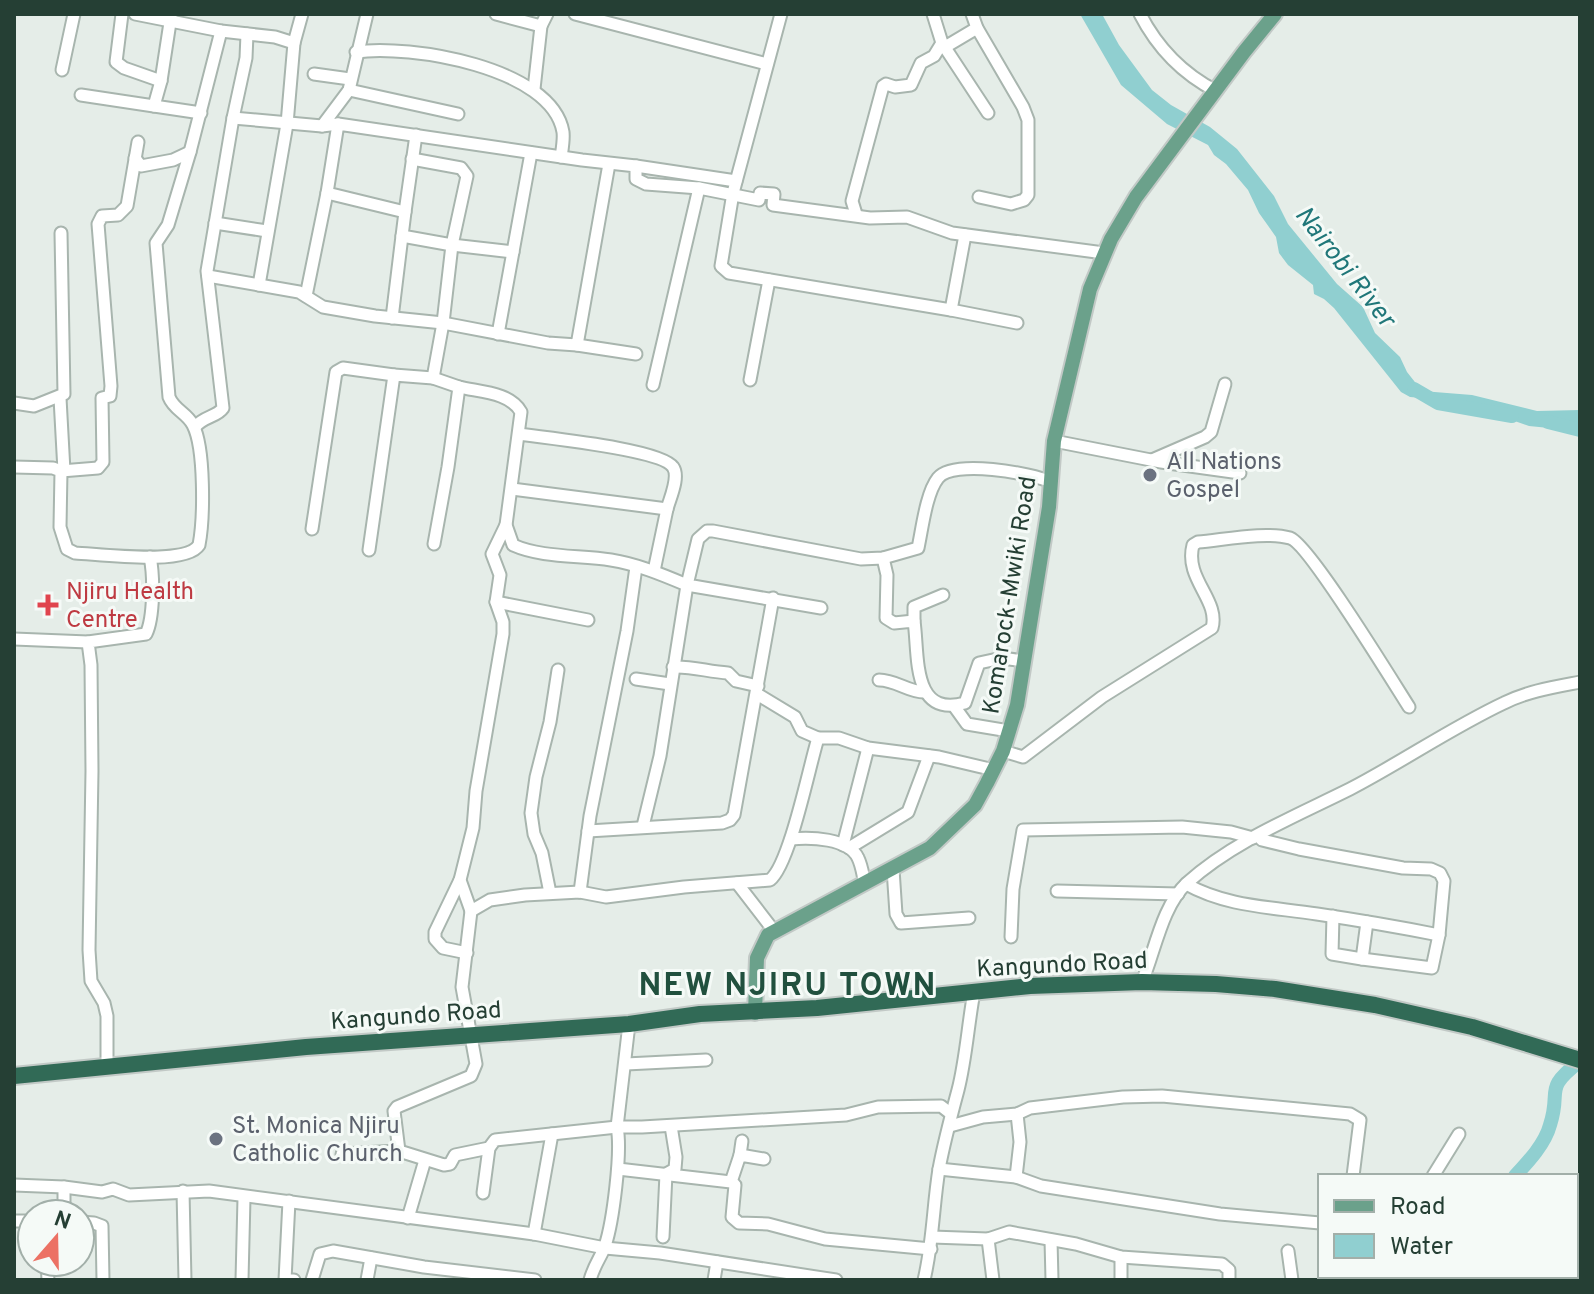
<svg xmlns="http://www.w3.org/2000/svg" width="1594" height="1294" font-family="Overpass,sans-serif">
<rect width="100%" height="100%" fill="#e5ede8"/>
<polygon fill="#90cfd0" points="1080,14 1102,14 1119,45 1152,90 1171,105 1210,127 1237,149 1274,196 1288,224 1337,284 1363,307 1375,333 1400,357 1407,372 1422,391 1472,395 1537,411 1580,410 1580,426 1549,428 1529,426 1458,401 1410,397 1401,392 1334,308 1324,299 1314,294 1313,285 1288,265 1279,253 1276,237 1259,213 1248,190 1226,164 1214,155 1208,145 1167,124 1121,85"/>
<g fill="none" stroke-linecap="round" stroke-linejoin="round">
<g stroke="#90cfd0" stroke-width="14">
<polyline points="1414,389 1438,403 1512,416"/>
<polyline points="1548,422 1580,430"/>
<path d="M1515,1176C1528,1162 1545,1144 1550,1125C1562,1088 1542,1091 1580,1061"/>
<polyline points="1509,1280 1511,1276"/>
</g>
<g stroke="#a8b5ae" stroke-width="15">
<g id="minor">
<polyline points="122,14 116,62 124,68 161,81"/>
<polyline points="135,14 221,31 275,37 294,43 287,124 259,285"/>
<polyline points="496,14 541,26"/>
<polyline points="575,14 767,64"/>
<polyline points="781,14 733,193 721,266 729,273 951,310"/>
<polyline points="933,14 942,43 988,113"/>
<polyline points="972,14 977,28 1023,107 1028,120 1028,195 1024,200 1011,204 979,197"/>
<path d="M1140,14C1157,47 1183,74 1216,91"/>
<polyline points="171,16 161,81 154,106 201,113"/>
<polyline points="294,43 302,14"/>
<polyline points="945,47 977,28"/>
<path d="M356,52C409,44 552,67 563,132C564,140 562,150 561,157"/>
<polyline points="62,70 74,14"/>
<polyline points="314,74 350,79"/>
<polyline points="534,89 541,26 547,14"/>
<polyline points="349,90 458,114"/>
<polyline points="81,95 154,106"/>
<polyline points="233,118 322,126"/>
<polyline points="338,124 322,126 349,90 367,14"/>
<polyline points="135,158 141,166 173,160 190,152"/>
<polyline points="412,159 461,168 467,176 452,245 443,323 433,378"/>
<polyline points="636,166 736,181"/>
<polyline points="405,212 416,135"/>
<polyline points="856,214 852,201 883,86 886,84 895,87 911,85 921,63 934,56 942,43"/>
<polyline points="215,223 267,231"/>
<polyline points="965,235 951,310 1017,323"/>
<polyline points="513,252 452,245 402,236 405,212 327,193 338,124 582,160 636,166 636,179 646,184 699,188 759,200 760,193 774,194 773,205 870,218 907,217 952,233 1104,253"/>
<polyline points="208,276 299,292 323,307 375,316 443,323 548,343 577,345 609,164"/>
<polyline points="306,296 327,193"/>
<polyline points="392,318 402,236"/>
<polyline points="498,334 531,153"/>
<polyline points="577,345 636,354"/>
<polyline points="750,380 769,280"/>
<polyline points="653,385 699,188"/>
<path d="M459,387C479,392 510,392 521,412L506,525L513,545C542,558 579,555 611,560C637,564 663,575 687,585L660,756L643,826"/>
<polyline points="60,398 64,471"/>
<polyline points="14,403 34,406 64,394 61,233"/>
<path d="M195,427C204,416 217,417 223,408L207,271L233,118L246,58L247,34"/>
<path d="M519,434C545,438 661,449 673,467C680,477 670,498 667,509"/>
<polyline points="1054,441 1161,462 1240,473"/>
<polyline points="1152,460 1205,437 1211,432 1225,384"/>
<path d="M14,467L53,468L61,471L60,527L67,549L75,553C99,554 186,566 199,545C204,519 205,448 193,425C187,413 174,410 169,397L156,243L168,225L190,152L221,31"/>
<polyline points="61,471 98,468 103,462 102,398 110,396 111,386 98,224 102,216 118,215 127,206 138,142"/>
<polyline points="512,489 667,509 654,571"/>
<path d="M506,525L492,554L500,575L496,602L503,622V634L476,791L473,828L460,880L471,911L490,900L525,895L580,892L606,897L684,887L770,880C790,864 809,767 818,738"/>
<polyline points="312,529 336,372 343,368 394,375"/>
<polyline points="369,550 394,375 433,378 459,387 448,467 434,544"/>
<path d="M883,558L887,575L886,618L894,623L914,621C919,655 911,718 965,703L979,663L1002,658L1024,661"/>
<polyline points="496,602 588,620"/>
<path d="M821,608L687,585L698,539L707,531H713L861,559L883,558L918,548C922,530 926,493 938,478C953,459 1031,473 1051,482"/>
<polyline points="914,621 914,607 943,595"/>
<polyline points="14,639 88,642"/>
<path d="M673,667C692,666 709,672 728,673L736,681L758,686"/>
<polyline points="636,679 670,684"/>
<path d="M879,680C896,680 908,692 924,692"/>
<polyline points="757,694 795,717 802,731 818,738 839,738 868,748 939,757 994,770"/>
<polyline points="954,706 967,724 1009,731"/>
<path d="M1003,751L1023,757L1102,697L1212,628C1220,600 1184,579 1193,545L1198,542C1223,540 1266,531 1290,538C1308,543 1393,682 1409,707"/>
<polyline points="588,831 722,823 730,820 734,815 773,598"/>
<polyline points="1258,836 1262,840 1299,849 1403,868 1431,869 1440,873 1444,881 1439,935 1432,968 1362,959 1367,922"/>
<path d="M791,839C810,837 849,838 858,858C862,866 863,876 865,884"/>
<polyline points="843,845 868,748"/>
<polyline points="849,848 908,812 929,756"/>
<polyline points="893,869 896,914 901,923 969,918"/>
<polyline points="460,880 435,932 435,939 443,948 467,953"/>
<polyline points="737,883 774,931"/>
<path d="M1186,884C1227,907 1272,907 1317,914C1358,920 1399,927 1439,935"/>
<polyline points="1057,891 1178,894"/>
<polyline points="580,892 590,816 627,631 636,567"/>
<polyline points="550,893 542,853 534,834 531,813 536,777 550,722 558,670"/>
<polyline points="1333,916 1332,954 1362,959"/>
<polyline points="1011,937 1013,889 1023,830 1182,827 1231,832 1253,838"/>
<path d="M1142,982C1155,951 1162,906 1187,883C1232,842 1296,816 1350,789C1402,762 1451,728 1504,703C1528,691 1554,687 1580,682"/>
<polyline points="626,1064 706,1060"/>
<path d="M107,1066V1016L104,1003L91,981L89,950L92,771L91,665L88,642L146,634C154,618 154,576 150,557"/>
<polyline points="950,1126 983,1117 1017,1114 1030,1108 1123,1097 1162,1096 1350,1114 1360,1120 1353,1176"/>
<polyline points="399,1151 394,1111 397,1107 471,1076 476,1064 462,987 471,911"/>
<polyline points="342,1154 399,1151 444,1165 450,1164 455,1155 489,1148 495,1140 617,1127 642,1127 846,1115 878,1107 941,1106 950,1113"/>
<polyline points="740,1155 742,1141"/>
<polyline points="618,1169 731,1182 735,1185 732,1217 739,1223 768,1224 825,1239 931,1249"/>
<polyline points="939,1169 1016,1177 1041,1186 1220,1214 1320,1223"/>
<polyline points="1433,1176 1459,1134"/>
<polyline points="1016,1177 1020,1142 1017,1114"/>
<polyline points="731,1182 740,1155 764,1159"/>
<polyline points="14,1185 64,1187 102,1192 113,1189 129,1195 209,1191 534,1234 605,1248 660,1253 836,1280"/>
<polyline points="183,1191 185,1280"/>
<polyline points="483,1193 489,1148"/>
<polyline points="289,1201 285,1280 294,1280"/>
<polyline points="64,1214 64,1187"/>
<polyline points="1576,1217 1580,1209"/>
<polyline points="408,1218 425,1160"/>
<polyline points="14,1221 32,1221"/>
<polyline points="80,1222 94,1223 102,1226 103,1280"/>
<polyline points="534,1234 552,1134"/>
<polyline points="663,1237 666,1174 675,1169 676,1157 671,1126"/>
<polyline points="932,1237 988,1239 1009,1232 1076,1244 1121,1257 1222,1264 1229,1270 1229,1280"/>
<polyline points="988,1239 993,1280"/>
<polyline points="1051,1240 1052,1280"/>
<polyline points="1288,1251 1292,1280"/>
<polyline points="1576,1255 1580,1255"/>
<polyline points="47,1262 48,1280"/>
<polyline points="242,1280 244,1198"/>
<polyline points="312,1280 320,1254 333,1251 424,1267 535,1280"/>
<polyline points="367,1280 371,1258"/>
<path d="M590,1280C594,1265 601,1257 605,1246C613,1222 622,1151 617,1127L629,1024"/>
<polyline points="714,1280 717,1262"/>
<path d="M924,1280C933,1243 933,1206 939,1169C944,1142 951,1116 958,1090C966,1059 968,1024 974,992"/>
<polyline points="1121,1280 1121,1257"/>
<polyline points="1399,1280 1399,1276"/>
<polyline points="1433,1280 1434,1276"/>
<polyline points="1563,1280 1564,1276"/>
</g>
</g>
<g stroke="#c2c9c6" stroke-width="18">
<polyline id="major" points="755,1013 757,958 768,935 930,848 975,805 987,783 1003,751 1017,705 1049,507 1054,441 1090,289 1111,239 1136,197 1244,52 1275,14"/>
</g>
<g stroke="#c2c9c6" stroke-width="20">
<polyline id="highway" points="14,1076 306,1047 629,1024 700,1014 817,1008 1030,986 1142,982 1216,984 1275,989 1375,1005 1472,1027 1580,1060"/>
</g>
<use href="#minor" stroke="#fff" stroke-width="11"/>
<use href="#major" stroke="#6ba18b" stroke-width="14"/>
<use href="#highway" stroke="#316a56" stroke-width="16"/>
</g>
<g fill="#6b7280" stroke="#f5faf7" stroke-width="3">
<circle cx="1150" cy="475" r="8"/>
<circle cx="216" cy="1139" r="8"/>
</g>
<path fill="#e0444e" stroke="#f5faf7" stroke-width="3" d="M44 593h8v8h8v8h-8v8h-8v-8h-8v-8h8z"/>
<g text-anchor="middle" stroke-width="6" stroke-linejoin="round" paint-order="stroke">
<g font-size="24" fill="#5b616d" stroke="#f5faf7" text-anchor="start">
<text x="1166" y="469">All Nations<tspan x="1166" dy="28">Gospel</tspan></text>
<text x="232" y="1133">St. Monica Njiru<tspan x="232" dy="28">Catholic Church</tspan></text>
</g>
<g font-size="24" fill="#be3a42" stroke="#f5faf7" text-anchor="start">
<text x="66" y="599">Njiru Health<tspan x="66" dy="28">Centre</tspan></text>
</g>
<g font-size="24" fill="#253f34" stroke="#f5faf7">
<text transform="translate(1009 595) rotate(-81)" y="8">Komarock-Mwiki Road</text>
<text transform="translate(1062 964) rotate(-3)" y="8">Kangundo Road</text>
<text transform="translate(416 1015) rotate(-4)" y="8">Kangundo Road</text>
</g>
<g font-size="26" font-style="italic" fill="#207779" stroke="#f5faf7">
<text transform="translate(1346 266) rotate(52)" y="9">Nairobi River</text>
</g>
<g font-size="32" font-weight="bold" letter-spacing="2" fill="#21503e" stroke="#f5faf7">
<text x="788" y="995">NEW NJIRU TOWN</text>
</g>
</g>
<rect width="1594" height="1294" fill="none" stroke="#253f34" stroke-width="32"/>
<rect x="1318" y="1174" width="260" height="104" fill="#f5faf7" stroke="#a2afa9" stroke-width="2"/>
<rect x="1334" y="1200" width="40" height="12" fill="#6ba18b" stroke="#a2afa9" stroke-width="2"/>
<text x="1390" y="1214" font-size="24" fill="#253f34">Road</text>
<rect x="1334" y="1234" width="40" height="24" fill="#90cfd0" stroke="#a2afa9" stroke-width="2"/>
<text x="1390" y="1254" font-size="24" fill="#253f34">Water</text>
<g transform="translate(56 1238) rotate(20)"><circle r="38" fill="#f5faf7" stroke="#a2afa9" stroke-width="2"/>
<path d="M0-6L14 30L0 20L-14 30Z" fill="#ec7164"/>
<text y="-12" font-size="22" font-weight="bold" text-anchor="middle" fill="#253f34">N</text>
</g>
</svg>
